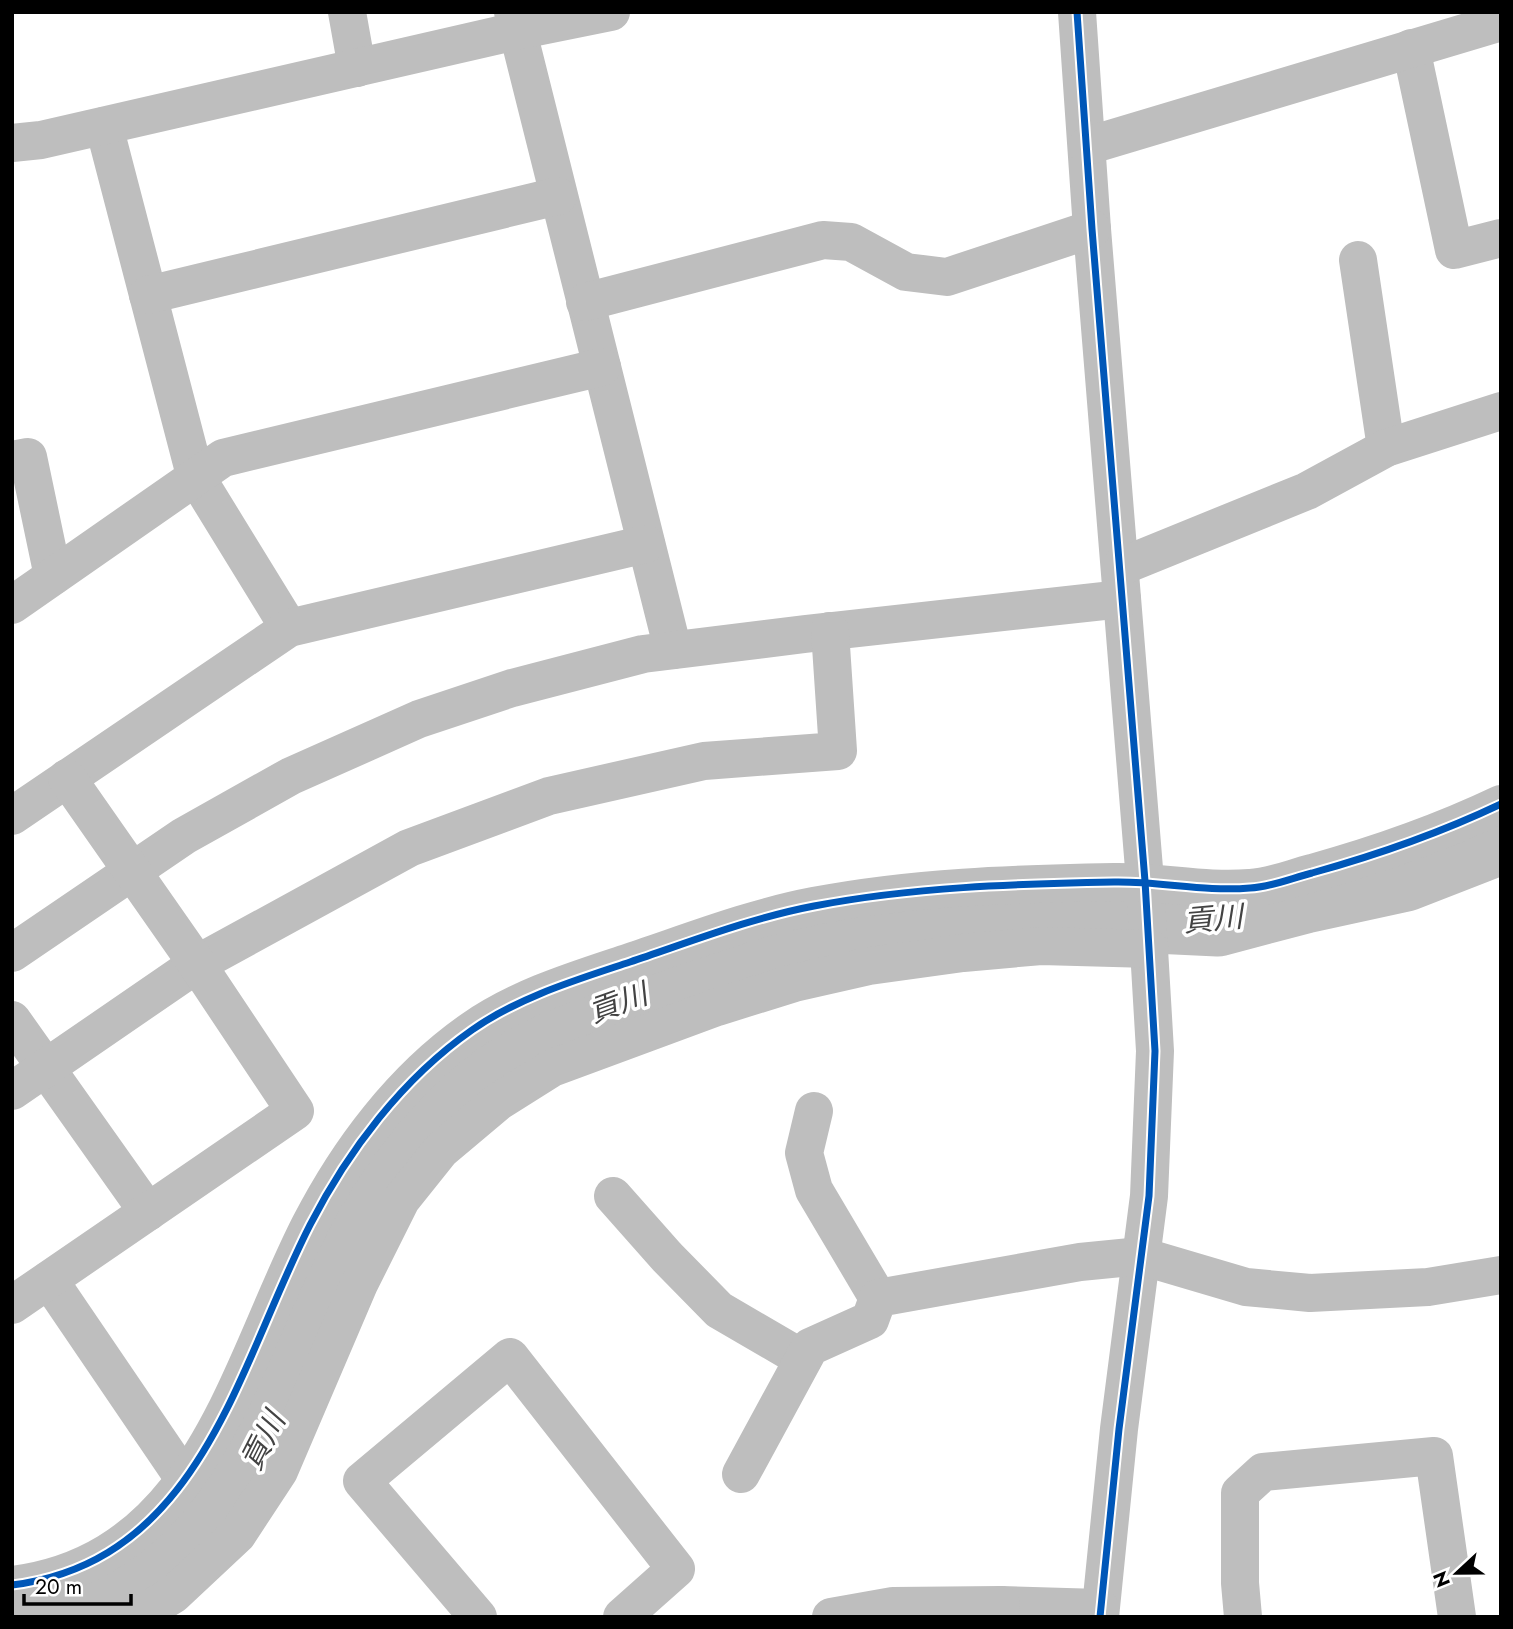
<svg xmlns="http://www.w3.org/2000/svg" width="1513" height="1629" font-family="Jost,'Noto Sans JP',sans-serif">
<rect width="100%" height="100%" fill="#fff"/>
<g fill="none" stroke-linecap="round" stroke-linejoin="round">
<polyline stroke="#bebebe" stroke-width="63" points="12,1611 45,1609 112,1590 157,1569 202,1534 249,1472 281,1407 342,1248 383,1177 427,1123 488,1071 563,1023 703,971 814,938 944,912 1218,925 1305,902 1406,880 1501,843"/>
<g stroke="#bebebe" stroke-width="38">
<polyline points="347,12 357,68"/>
<polyline points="513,12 673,650"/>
<polyline points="1077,12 1092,229 1145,881 1155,1051 1149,1196 1119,1429 1100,1617"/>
<polyline points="1411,48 1454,250 1501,238"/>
<polyline points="104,126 195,475 289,628"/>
<polyline points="12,143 41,140 517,31 611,12"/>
<polyline points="1087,146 1501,22"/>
<polyline points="1358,260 1386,448"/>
<polyline points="148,295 558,196"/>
<polyline points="585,302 823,240 851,242 906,272 947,277 1092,229"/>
<polyline points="12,460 28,457 53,576"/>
<polyline points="1120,567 1307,491 1386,448 1501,411"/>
<polyline points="12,605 223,458 602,367"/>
<polyline points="12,816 289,628 646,544"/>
<polyline points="12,953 184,836 291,776 419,719 512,688 643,654 805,634 1122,599"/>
<polyline points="12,1020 148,1212"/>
<polyline points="12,1091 197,964 409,848 549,796 704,761 838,751 830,631"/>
<polyline points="814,1111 804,1153 814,1190 878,1298"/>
<polyline points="613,1196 667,1257 719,1310 803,1359"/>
<polyline points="49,1280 185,1480"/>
<polyline points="12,1305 295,1111 197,964 67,778"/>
<polyline points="741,1474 810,1347 870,1320 878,1298 1080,1262 1141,1256 1246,1287 1310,1293 1428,1287 1501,1275"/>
<path d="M12,1585C201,1561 237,1368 310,1225C348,1151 402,1079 472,1030C519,997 576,980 630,962C690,942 751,918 814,906C913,887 1013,884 1114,882C1160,881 1204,892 1250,888C1271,887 1292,878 1312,873C1377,855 1440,833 1501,804"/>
<polyline points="976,1611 1001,1605 1100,1608"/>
<polyline points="137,1617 174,1594 237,1535 279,1471 359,1284 401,1200 441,1150 498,1102 552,1068 717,1007 794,983 869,966 963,953 1041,946 1150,949"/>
<polyline points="478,1617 362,1481 510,1357 676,1569 622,1617"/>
<polyline points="831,1617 893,1606 1001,1605"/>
<polyline points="1243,1617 1240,1583 1240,1493 1263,1472 1434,1456 1457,1617"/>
</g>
<g stroke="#fff" stroke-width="11">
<g id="cycleway">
<polyline points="1077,12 1092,229 1145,881 1155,1051 1149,1196 1119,1429 1100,1617"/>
<path d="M12,1585C201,1561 237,1368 310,1225C348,1151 402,1079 472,1030C519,997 576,980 630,962C690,942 751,918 814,906C913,887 1013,884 1114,882C1160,881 1204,892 1250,888C1271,887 1292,878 1312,873C1377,855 1440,833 1501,804"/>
</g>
</g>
<use href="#cycleway" stroke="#0057b8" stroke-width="7"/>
</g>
<g text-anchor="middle" stroke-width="7" stroke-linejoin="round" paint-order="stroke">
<g font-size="30" font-style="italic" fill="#434343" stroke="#fff">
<text transform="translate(1213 919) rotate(-5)" y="10">貢川</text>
<text transform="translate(618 1003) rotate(-20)" y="10">貢川</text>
<text transform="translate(263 1441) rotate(-63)" y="10">貢川</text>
</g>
</g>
<rect width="1513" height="1629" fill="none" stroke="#000000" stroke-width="28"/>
<g transform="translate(1457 1573) rotate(248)" stroke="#ffffff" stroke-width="5" paint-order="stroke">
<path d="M0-5L12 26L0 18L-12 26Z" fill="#000000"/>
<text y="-10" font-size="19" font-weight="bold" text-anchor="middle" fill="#000000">N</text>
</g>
<path d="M24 1594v10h107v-10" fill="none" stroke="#000000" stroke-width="3.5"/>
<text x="35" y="1594" font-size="21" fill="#000000" stroke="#ffffff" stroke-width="5" paint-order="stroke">20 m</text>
</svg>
